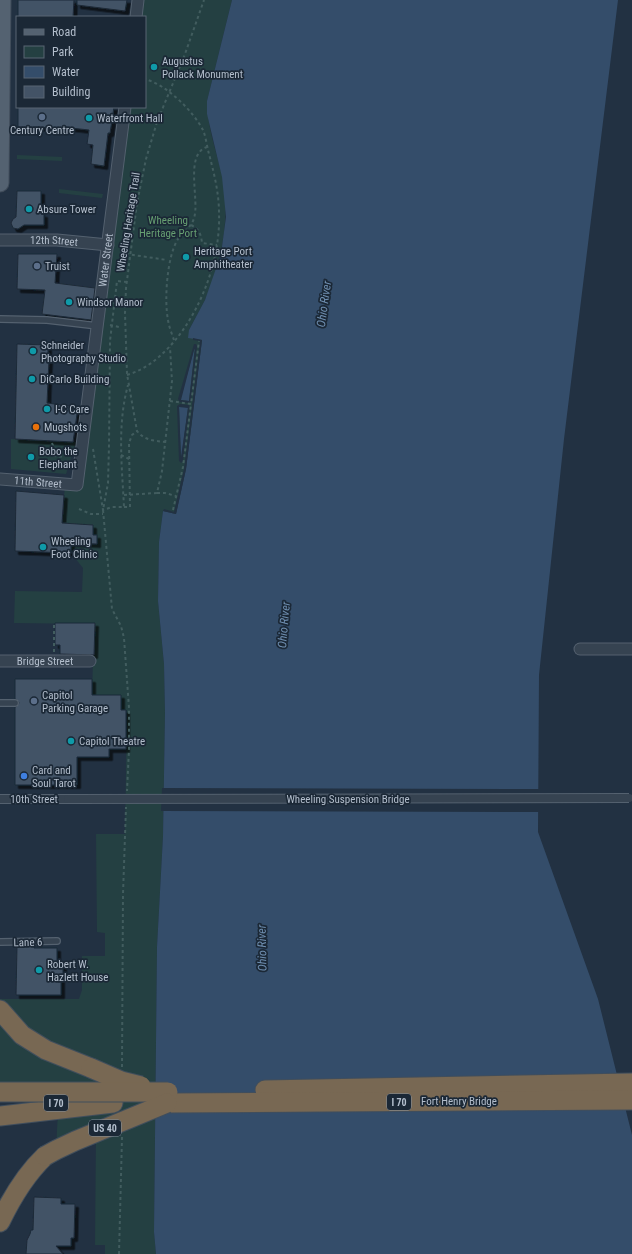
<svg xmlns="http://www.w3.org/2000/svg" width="632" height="1254" font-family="'Roboto Condensed',sans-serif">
<defs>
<filter id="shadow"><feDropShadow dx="3.5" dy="3.5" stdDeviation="0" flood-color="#0009"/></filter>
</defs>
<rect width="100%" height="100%" fill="#223142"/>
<g fill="#244042">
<path d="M138,0H232L207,101C207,126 216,150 222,175C231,216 222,262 205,300C200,310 194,320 189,330L202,340L186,469L176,514L163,511L159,542L158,601L164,664L165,713L163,836L157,947L154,1232L156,1254H105V1245H95L96,1133L56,1150L59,1092H0V999H79L82,990V956H105V933L97,932L96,834H125L127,710H121V695H92L94,624L14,623L15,591L82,592L83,568L71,553V543L97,544V535H93L62,523L65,485H76L125,107H145V17H136Z"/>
<polygon points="17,155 62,157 62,161 17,159"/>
<polygon points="59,189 103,194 102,198 59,193"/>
<polygon points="11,439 76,442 66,474 11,469"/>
</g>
<g fill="#344d6a">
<polygon points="232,0 618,0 564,439 539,675 538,832 598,999 632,1135 632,1254 156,1254 154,1232 157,947 163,836 165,713 164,664 158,601 159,542 163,511 176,514 186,469 202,340 188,338 189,330 205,300 221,254 226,217 222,177 207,114 207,101"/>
<polygon points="195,346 189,401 180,400"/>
<polygon points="179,406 188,407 181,461"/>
</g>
<g fill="#223142" fill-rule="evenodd">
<polygon points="193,338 202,340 186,469 176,514 163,511 164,509 174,512 184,469 200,341 193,340"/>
<path d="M194,344H196L197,346L191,401L189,403L180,402L178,399ZM195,349L189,401L181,400L194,350Z"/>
<path d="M180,404L189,405L190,407L183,461L181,463L179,461L177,406ZM179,407L188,408L181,457Z"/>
<polygon points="162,788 540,789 540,812 161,811"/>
</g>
<g fill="#435366" stroke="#1d2a38" filter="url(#shadow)">
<polygon points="18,0 74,0 73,17 18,17"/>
<polygon points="77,0 127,0 125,11 77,5"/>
<polygon points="18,107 114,107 110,133 108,133 104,166 91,164 93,145 87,144 89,130 71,128 18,127"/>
<polygon points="17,191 41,191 41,214 44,214 44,225 24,225 18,229 13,228 11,223 13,219 16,217"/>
<polygon points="18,254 57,254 55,283 95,288 91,320 42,314 45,290 17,289"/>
<polygon points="17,344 48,345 48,360 49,360 47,403 78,407 73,442 15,439"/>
<polygon points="16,491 64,495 62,523 93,525 93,535 97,535 97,544 71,543 71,553 15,551"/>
<polygon points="55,623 95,623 94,655 60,654 60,645 55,645"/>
<polygon points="15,679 92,679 92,695 121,695 121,710 126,710 126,749 109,749 109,757 77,757 77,785 15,785 15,707 17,706 19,703 18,701 15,699"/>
<polygon points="17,946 34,946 34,948 57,948 57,965 63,965 63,976 61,976 61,995 16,995"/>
<polygon points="34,1197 61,1198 61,1204 75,1204 74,1238 71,1238 71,1246 56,1246 63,1254 26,1254 27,1240 30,1234 31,1230 33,1230"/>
</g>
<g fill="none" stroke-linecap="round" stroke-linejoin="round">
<g stroke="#54616f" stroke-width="8">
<g id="service">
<polyline points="0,319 47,320 98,326"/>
<polyline points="0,703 15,703"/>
<polyline points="0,942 57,941"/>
</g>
</g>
<g stroke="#54616f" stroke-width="10">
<polyline id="pedestrian" points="0,799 68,799"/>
</g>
<g stroke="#54616f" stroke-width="13">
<g id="minor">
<polyline points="136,17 138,0"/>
<path id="s1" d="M0,240H57L108,245"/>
<path id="s2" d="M0,479L77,485L125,107"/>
<polyline points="580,649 632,649"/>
<path id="s3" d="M0,661H90"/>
</g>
</g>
<g stroke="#404c5a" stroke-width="19">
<polyline id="primary" points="0,183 2,0"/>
</g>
<g stroke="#414e5c" stroke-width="21">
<g id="motorway">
<polyline points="0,1010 22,1035 46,1050 91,1068"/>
<polyline points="265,1090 632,1083"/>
<polyline points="167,1103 632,1100"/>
<polyline points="0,1116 113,1103"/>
<path d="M0,1222C12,1197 25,1175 45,1156"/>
</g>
</g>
<g stroke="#425d5f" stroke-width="2" stroke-dasharray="3 3" stroke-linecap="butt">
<path d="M191,225C199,229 201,234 202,243L217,245"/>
<polyline points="123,233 133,234"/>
<polyline points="120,253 167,260"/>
<polyline points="127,282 117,281 110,341 109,445 108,483 103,510 112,609 121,626 124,638 129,708 129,749 127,791"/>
<polyline points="110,325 119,327"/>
<path d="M174,340C172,334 169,327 168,320C164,300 167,256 178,239C183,231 192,227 194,218C200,201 184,154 207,147"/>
<path d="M127,375C137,372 146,367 154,361C195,329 221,265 219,213C219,193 214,173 209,154C207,147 206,137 203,130C193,111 167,85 145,79"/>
<polyline points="100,382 109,383"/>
<polyline points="170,401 191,404 199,341"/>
<path d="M166,442C154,441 144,440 137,431L127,374L125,313L126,288L137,203L146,159L157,122L185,54L204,0"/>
<path d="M52,443C54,450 61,454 68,451"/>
<path d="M44,448C47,455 56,458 64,456L68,451"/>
<path d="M93,449L103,510L112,507H124C122,466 117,425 128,385"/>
<polyline points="121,455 129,459"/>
<polyline points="157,493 165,493 176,496"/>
<polyline points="124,495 157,493 162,471 172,381 170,347"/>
<polyline points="124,507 130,507 129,443 132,435 137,431"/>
<polyline points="79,509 91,514 103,514"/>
<polyline points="173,510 183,467 191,404"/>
<polyline points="54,652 54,623"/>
<polyline points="122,1067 123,894 126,807"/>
<polyline points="119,1254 122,1137"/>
</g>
<use href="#service" stroke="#364351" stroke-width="5.5"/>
<use href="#pedestrian" stroke="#364351" stroke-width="8"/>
<use href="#minor" stroke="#364351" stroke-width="11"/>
<use href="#primary" stroke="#546271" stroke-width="17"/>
<use href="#motorway" stroke="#786853" stroke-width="19"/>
<g stroke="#54616f" stroke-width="10" stroke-linecap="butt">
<polyline id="pedestrian-bridge" points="68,799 629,798"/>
</g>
<g stroke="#414e5c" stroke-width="21" stroke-linecap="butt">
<g id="motorway-bridge">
<polyline points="91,1068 121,1081 141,1086"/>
<polyline points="0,1092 168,1092"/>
<polyline points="45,1156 56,1150 75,1141 167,1103"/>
</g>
</g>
<use href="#pedestrian-bridge" stroke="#364351" stroke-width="8"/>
<use href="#motorway-bridge" stroke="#786853" stroke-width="19"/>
</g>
<g fill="#0f9aa8" stroke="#1b2836" stroke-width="1.5">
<circle cx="154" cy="67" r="4"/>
<circle cx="89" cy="118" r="4"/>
<circle cx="29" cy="209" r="4"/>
<circle cx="186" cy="257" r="4"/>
<circle cx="69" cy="302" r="4"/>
<circle cx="33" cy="351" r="4"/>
<circle cx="32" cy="379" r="4"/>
<circle cx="47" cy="409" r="4"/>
<circle cx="31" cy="457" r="4"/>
<circle cx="43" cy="547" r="4"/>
<circle cx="71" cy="741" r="4"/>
<circle cx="39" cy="970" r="4"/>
</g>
<g fill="#5c6f8a" stroke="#1b2836" stroke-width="1.5">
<circle cx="42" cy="117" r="4"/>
<circle cx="37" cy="266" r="4"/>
<circle cx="34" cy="701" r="4"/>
</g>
<circle fill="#e8710a" stroke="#1b2836" stroke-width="1.5" cx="36" cy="427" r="4"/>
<circle fill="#3f7fe0" stroke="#1b2836" stroke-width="1.5" cx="24" cy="776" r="4"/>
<g text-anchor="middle" stroke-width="3.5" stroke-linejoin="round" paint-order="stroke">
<g fill="#1b2836" stroke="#85919f" stroke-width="1">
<rect x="387" y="1094" width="24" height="16" rx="3"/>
<rect x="44" y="1095" width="24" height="16" rx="3"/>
<rect x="89" y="1120" width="32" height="16" rx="3"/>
</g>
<g font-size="10" font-weight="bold" fill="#b3becc">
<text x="399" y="1106">I 70</text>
<text x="56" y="1107">I 70</text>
<text x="105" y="1132">US 40</text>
</g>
<g font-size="11" fill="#b3becc" stroke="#1b2836" text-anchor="start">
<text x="162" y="65">Augustus<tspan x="162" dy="13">Pollack Monument</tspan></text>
<text x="97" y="122">Waterfront Hall</text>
<text x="42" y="134" text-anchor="middle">Century Centre</text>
<text x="37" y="213">Absure Tower</text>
<text x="194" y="255">Heritage Port<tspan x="194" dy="13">Amphitheater</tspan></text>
<text x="45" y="270">Truist</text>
<text x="77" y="306">Windsor Manor</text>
<text x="41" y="349">Schneider<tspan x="41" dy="13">Photography Studio</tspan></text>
<text x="40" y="383">DiCarlo Building</text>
<text x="55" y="413">I-C Care</text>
<text x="44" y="431">Mugshots</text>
<text x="39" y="455">Bobo the<tspan x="39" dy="13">Elephant</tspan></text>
<text x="51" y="545">Wheeling<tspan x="51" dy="13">Foot Clinic</tspan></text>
<text x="42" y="699">Capitol<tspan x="42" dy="13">Parking Garage</tspan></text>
<text x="79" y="745">Capitol Theatre</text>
<text x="32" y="774">Card and<tspan x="32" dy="13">Soul Tarot</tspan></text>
<text x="47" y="968">Robert W.<tspan x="47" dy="13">Hazlett House</tspan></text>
</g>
<g font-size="11" fill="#679f72" stroke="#1b2836">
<text x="168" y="224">Wheeling<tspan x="168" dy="13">Heritage Port</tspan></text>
</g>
<g font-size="11" fill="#b3becc" stroke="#1b2836">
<text transform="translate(128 222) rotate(-81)" y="4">Wheeling Heritage Trail</text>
<text dy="4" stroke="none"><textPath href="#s1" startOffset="54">12th Street</textPath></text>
<text dy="4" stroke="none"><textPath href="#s2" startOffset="304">Water Street</textPath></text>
<text dy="4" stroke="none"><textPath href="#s2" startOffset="38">11th Street</textPath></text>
<text dy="4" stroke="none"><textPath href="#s3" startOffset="45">Bridge Street</textPath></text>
<text x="34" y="803">10th Street</text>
<text x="348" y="803">Wheeling Suspension Bridge</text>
<text transform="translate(28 942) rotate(-1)" y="4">Lane 6</text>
<text x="459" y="1105">Fort Henry Bridge</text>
</g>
<g font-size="12" font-style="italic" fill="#7090b2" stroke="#1b2836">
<text transform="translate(324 304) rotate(-82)" y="4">Ohio River</text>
<text transform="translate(284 625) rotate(-85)" y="4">Ohio River</text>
<text transform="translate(262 948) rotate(-91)" y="4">Ohio River</text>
</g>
</g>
<rect x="16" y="16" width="130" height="92" fill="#1b2836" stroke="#586472"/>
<rect x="24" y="29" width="20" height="6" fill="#546271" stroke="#586472"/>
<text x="52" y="36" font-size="12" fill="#b3becc">Road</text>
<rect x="24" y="46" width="20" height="12" fill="#244042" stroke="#586472"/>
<text x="52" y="56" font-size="12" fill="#b3becc">Park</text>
<rect x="24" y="66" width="20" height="12" fill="#344d6a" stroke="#586472"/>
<text x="52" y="76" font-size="12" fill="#b3becc">Water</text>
<rect x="24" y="86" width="20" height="12" fill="#435366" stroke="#586472"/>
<text x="52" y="96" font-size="12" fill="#b3becc">Building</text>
</svg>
